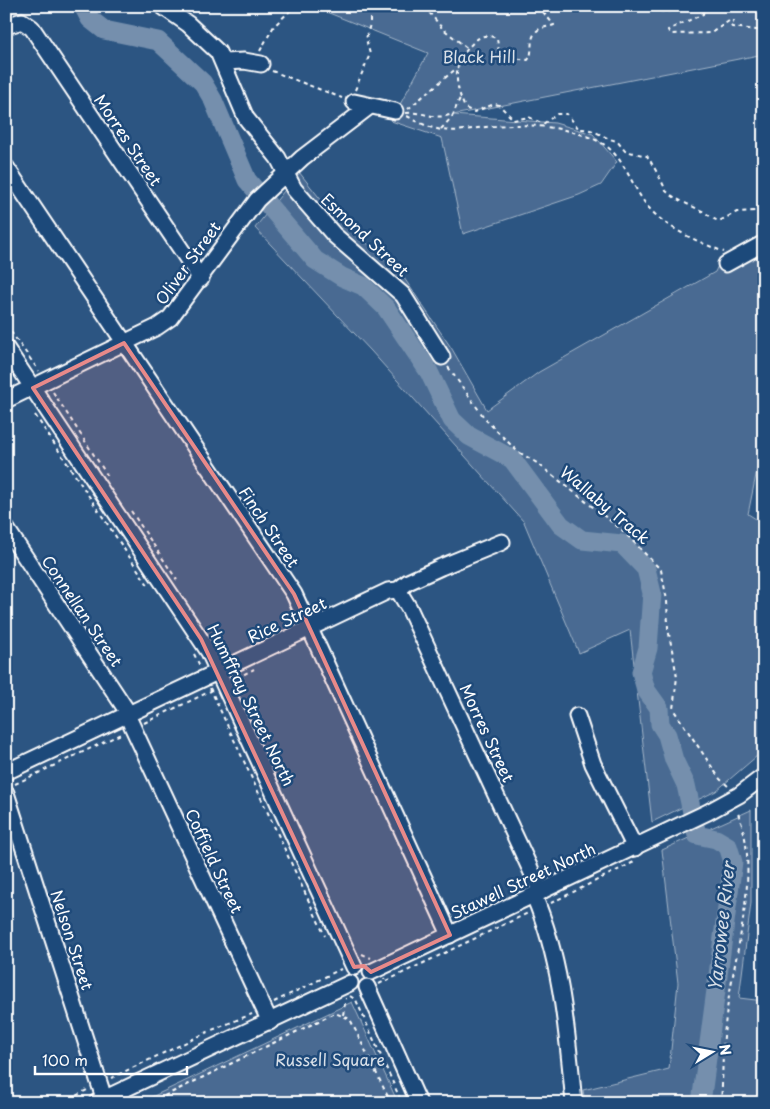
<svg xmlns="http://www.w3.org/2000/svg" width="770" height="1109" font-family="'Playpen Sans',sans-serif">
<rect width="100%" height="100%" fill="#2c5582"/>
<filter id="ink" filterUnits="userSpaceOnUse"><feTurbulence type="fractalNoise" baseFrequency=".02" numOctaves="2"/><feDisplacementMap in="SourceGraphic" scale="10" xChannelSelector="R" yChannelSelector="G"/><feConvolveMatrix kernelMatrix="1 2 1 2 8 2 1 2 1" color-interpolation-filters="sRGB"/></filter>
<g filter="url(#ink)">
<g fill="#486b92" stroke="#a4b5c8">
<polygon points="305,6 764,6 764,54 453,115 555,123 593,134 617,162 601,185 579,195 463,234 442,138 391,121 428,53 329,13"/>
<polygon points="299,172 322,201 404,278 452,349 487,410 539,372 715,272 722,257 764,235 764,436 748,514 764,524 764,750 716,791 652,822 630,630 579,653 524,522 371,351 255,228"/>
<polygon points="751,810 751,903 739,998 764,1001 764,1103 585,1103 583,1090 669,1069 678,983 662,850"/>
<polygon points="352,1002 398,1103 139,1103"/>
</g>
<g fill="none" stroke-linecap="round" stroke-linejoin="round">
<polyline stroke="#748fad" stroke-width="19" points="83,6 90,19 104,30 158,41 203,83 213,100 247,180 315,260 342,277 363,286 386,308 429,372 452,420 469,436 512,459 561,525 582,540 622,544 646,569 652,593 648,648 641,672 646,690 659,708 660,724 667,735 674,760 686,785 697,835 716,839 728,846 733,862 701,1103"/>
<g stroke="#fff" stroke-width="19">
<g id="minor">
<polyline points="162,6 188,24 218,52 246,118 278,158 294,189 334,235 403,295 442,357"/>
<polyline points="6,26 22,21 32,28 201,279"/>
<polyline points="223,62 244,61 261,64"/>
<polyline points="354,102 395,111"/>
<polyline points="6,167 294,594 450,935"/>
<polyline points="726,264 764,243"/>
<polyline points="6,348 209,652 354,967"/>
<polyline points="6,400 157,327 170,318 257,200 302,158 370,106"/>
<polyline points="6,528 129,714"/>
<polyline points="398,590 409,608 541,892"/>
<polyline points="127,715 270,1022"/>
<polyline points="577,716 593,764 635,848"/>
<polyline points="6,772 388,591 398,590 408,582 441,567 502,542"/>
<polyline points="6,793 104,1098"/>
<path d="M534,896C562,961 567,1033 574,1103"/>
<polyline points="371,972 708,812 739,795 764,776"/>
<polyline points="367,987 419,1103"/>
<polyline points="97,1102 350,983"/>
</g>
</g>
<g stroke="#fff" stroke-width="2" stroke-dasharray="4 4" stroke-linecap="butt">
<polyline points="424,6 442,28 468,49"/>
<path d="M538,6L554,25C549,27 542,27 538,30C527,39 535,51 528,60L514,58L508,61L500,60L497,38C492,37 487,34 481,37C470,42 458,60 457,72C456,84 460,97 465,108L474,112L494,104L499,105L514,120L529,117L543,124L557,114H567L579,129C596,128 601,138 617,141L625,151L647,156C651,161 664,185 666,191C676,200 690,205 702,211C708,214 712,219 719,221L737,212L755,211L760,205L764,189"/>
<polyline points="646,6 647,9 665,12 701,7 704,9 703,14 668,30 670,34 711,33 729,21 734,21 730,25 732,27 764,31"/>
<polyline points="260,51 274,26 295,6"/>
<polyline points="272,71 342,98"/>
<polyline points="355,90 370,54 366,39 370,24 370,6"/>
<polyline points="408,109 458,67"/>
<path d="M406,113C426,111 436,122 454,113"/>
<path d="M407,116C418,122 429,128 442,130C460,133 477,127 495,126C527,123 567,127 596,140C625,153 630,186 649,208C667,229 699,242 724,252"/>
<polyline points="441,129 452,117 460,98"/>
<polyline points="6,325 39,371"/>
<polyline points="448,367 486,420 517,451 537,463 622,530 661,570 667,600 668,628 677,677 673,709 720,779 728,786"/>
<polyline points="6,373 12,382"/>
<polyline points="53,392 109,478"/>
<polyline points="35,415 150,588"/>
<polyline points="131,511 177,580"/>
<polyline points="194,654 200,666"/>
<polyline points="237,678 254,669"/>
<polyline points="210,688 325,936"/>
<polyline points="144,723 211,691"/>
<polyline points="6,748 9,755"/>
<polyline points="15,784 121,734"/>
<polyline points="551,903 636,861"/>
<polyline points="362,954 371,958"/>
<polyline points="386,981 528,913"/>
<polyline points="379,984 385,981 384,978"/>
<polyline points="350,996 356,1000 402,1103"/>
<polyline points="274,1002 341,969"/>
<polyline points="343,1015 346,998"/>
<polyline points="111,1078 212,1030 252,1014"/>
<polyline points="62,1103 89,1089"/>
<polyline points="150,1103 335,1013 350,1019 391,1103"/>
<path d="M721,1103C723,1077 722,1051 725,1026C731,961 764,873 737,811"/>
</g>
<use href="#minor" stroke="#1f4a7a" stroke-width="15"/>
</g>
</g>
<path fill="#e88989" fill-opacity="0.2" stroke="#e88989" stroke-width="4" stroke-linejoin="round" d="M124,343L294,594L450,935L371,972L364,966L354,967L201,639L33,388Z"/>
<g text-anchor="middle" stroke-width="5" stroke-linejoin="round" paint-order="stroke">
<g font-size="16" fill="#dae1e9" stroke="#1f4a7a">
<text x="479" y="63">Black Hill</text>
<text x="330" y="1066">Russell Square</text>
</g>
<g font-size="16" fill="#fff" stroke="#1f4a7a">
<text transform="translate(128 140) rotate(56)" y="6">Morres Street</text>
<text transform="translate(365 235) rotate(43)" y="6">Esmond Street</text>
<text transform="translate(188 263) rotate(-54)" y="6">Oliver Street</text>
<text transform="translate(605 505) rotate(40)" y="6">Wallaby Track</text>
<text transform="translate(269 527) rotate(56)" y="6">Finch Street</text>
<text transform="translate(82 611) rotate(56)" y="6">Connellan Street</text>
<text transform="translate(287 620) rotate(-25)" y="6">Rice Street</text>
<text transform="translate(251 705) rotate(64)" y="6">Humffray Street North</text>
<text transform="translate(487 733) rotate(65)" y="6">Morres Street</text>
<text transform="translate(214 861) rotate(65)" y="6">Coffield Street</text>
<text transform="translate(523 881) rotate(-25)" y="6">Stawell Street North</text>
<text transform="translate(72 940) rotate(72)" y="6">Nelson Street</text>
</g>
<g font-size="18" font-style="italic" fill="#d5dde6" stroke="#1f4a7a">
<text transform="translate(722 927) rotate(-84)" y="6">Yarrowee River</text>
</g>
</g>
<rect width="770" height="1109" fill="none" stroke="#1f4a7a" stroke-width="25"/>
<rect x="12" y="12" width="745" height="1084" fill="none" stroke="#fff" stroke-width="2" filter="url(#ink)"/>
<g transform="translate(712 1052) rotate(80)" stroke="#1f4a7a" stroke-width="4" paint-order="stroke">
<path d="M0-4L9 19L0 12L-9 19Z" fill="#ffffff"/>
<text y="-8" font-size="14" font-weight="bold" text-anchor="middle" fill="#ffffff">N</text>
</g>
<path d="M35 1066v8h152v-8" fill="none" stroke="#ffffff" stroke-width="2.5"/>
<text x="42" y="1066" font-size="15" fill="#ffffff" stroke="#1f4a7a" stroke-width="4" paint-order="stroke">100 m</text>
</svg>
